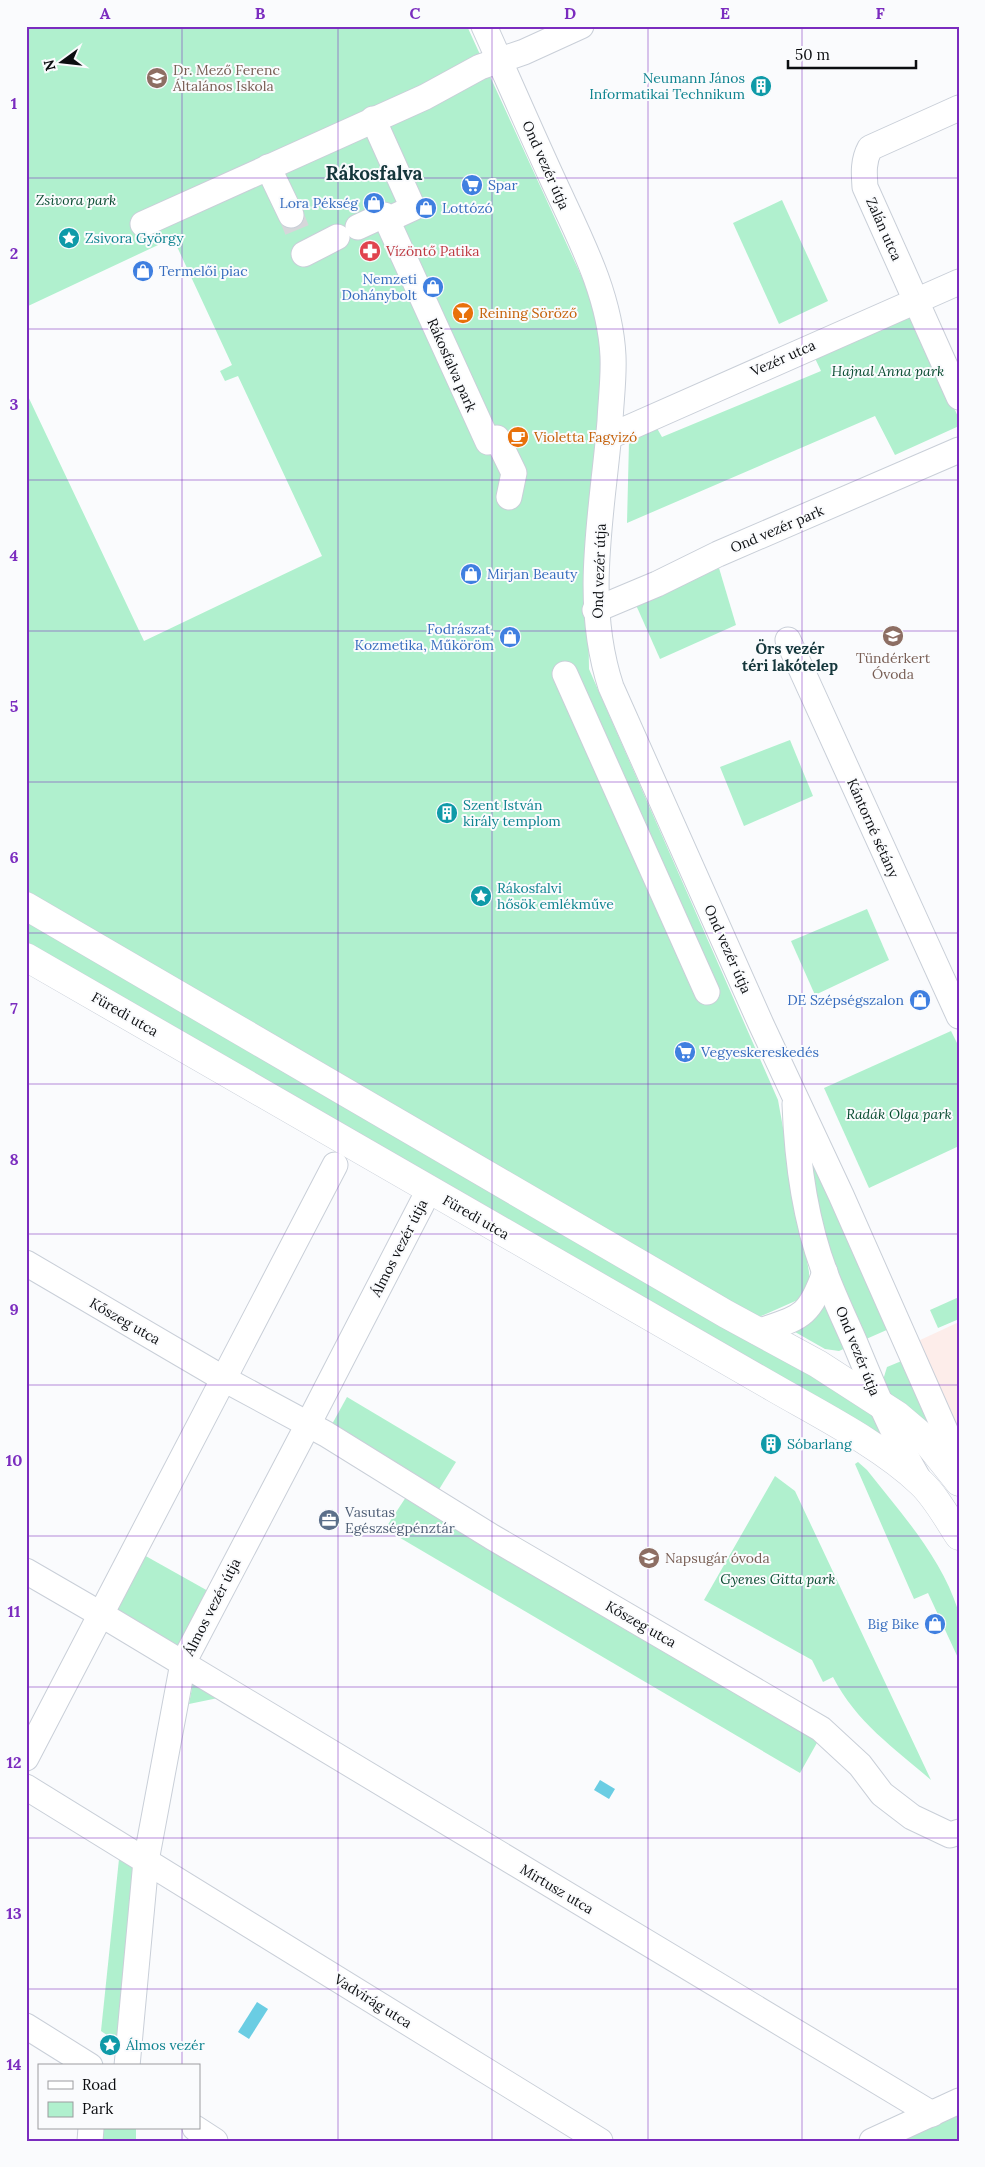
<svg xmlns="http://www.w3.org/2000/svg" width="985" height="2167" font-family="Lora,serif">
<rect width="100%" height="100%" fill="#fafbfd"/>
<polygon fill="#fdedea" points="959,1322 959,1431 918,1341"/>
<g fill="#b0f0ce">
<polygon points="26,26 467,26 590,295 603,355 587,544 589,669 778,1100 809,1272 809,1295 750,1321 26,899 26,392 144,641 322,556 238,376 225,381 220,371 232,365 173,238 26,307"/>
<polygon points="782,200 828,301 779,324 733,223"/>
<polygon points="912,314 959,419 959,426 895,455 875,416 627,523 629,441 654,423 662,437 821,371 812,352"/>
<polygon points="719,568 736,625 660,659 636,605"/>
<polygon points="790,740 813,796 744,826 720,767"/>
<polygon points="867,909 889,960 815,995 791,941"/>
<polygon points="26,919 871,1410 887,1448 26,949"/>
<polygon points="951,1031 959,1047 959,1146 869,1188 824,1088"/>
<polygon points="795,1094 898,1325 839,1351 825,1349 781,1324 817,1294"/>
<polygon points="959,1297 959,1319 938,1328 930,1310"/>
<polygon points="904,1360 935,1430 884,1393 883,1380 887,1367"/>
<polygon points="347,1397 456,1462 438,1491 331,1426"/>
<path d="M858,1462L867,1470C901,1513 941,1557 958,1610C962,1622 959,1646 959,1660L928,1593L914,1599L855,1464Z"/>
<path d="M775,1476L795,1491L931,1780C894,1748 856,1722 833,1677L823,1682L812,1660L704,1600Z"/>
<polygon points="408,1494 818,1741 800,1773 385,1529"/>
<polygon points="135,1550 217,1596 183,1663 101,1614"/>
<polygon points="194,1677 218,1698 189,1704"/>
<polygon points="119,1859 133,1868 117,2042 101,2031"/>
<polygon points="959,2101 959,2141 872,2141"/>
<polygon points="91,2128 136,2128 136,2141 90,2141"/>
</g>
<g fill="#6acde3">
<polygon points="600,1780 615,1789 609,1799 594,1790"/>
<polygon points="257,2002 268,2009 249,2039 238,2032"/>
</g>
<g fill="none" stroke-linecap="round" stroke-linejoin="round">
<polyline stroke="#d6d7da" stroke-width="25" stroke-dasharray="25 12" stroke-linecap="butt" points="291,215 297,230"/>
<g stroke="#c9cfd8" stroke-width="27">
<g id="minor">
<path d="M484,26C507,77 529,128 552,178C578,235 610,293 613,356C614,378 611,399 610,421C603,510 582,599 611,687L761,1024L841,1195L945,1430L959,1477"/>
<path d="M959,108L870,148C863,161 864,173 865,187L959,397"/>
<polyline points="373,119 413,208 387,220 488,442 497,438 514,473 509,497"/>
<polyline points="268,167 291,215"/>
<polyline points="143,224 425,97 480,67 524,52 581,26"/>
<polyline points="358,227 384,215 387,220"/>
<polyline points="304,254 337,237"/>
<polyline points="608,437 959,282"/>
<polyline points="595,610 657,584 718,554 959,450"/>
<polyline points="788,640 959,1016"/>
<polyline points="565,674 707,992"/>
<path d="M795,1104C797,1161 805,1220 825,1273C834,1297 845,1320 855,1343C874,1389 893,1435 918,1478"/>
<polyline points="26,1263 224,1379 326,1434 492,1537 821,1729 860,1765 882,1794 912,1817 950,1835 959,1832"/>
<path d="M757,1332C801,1317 809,1318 825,1272"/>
<polyline points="26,1571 114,1622 932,2114"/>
<polyline points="26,1758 335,1165"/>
<polyline points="26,1787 600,2141"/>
<polyline points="26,2026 90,2066"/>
<polyline points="127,2066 146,1861 183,1663 302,1436 429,1190"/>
<polyline points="195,2128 215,2141"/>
<polyline points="90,2141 91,2128"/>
<polyline points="872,2141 959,2101"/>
</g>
</g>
<g stroke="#c9cfd8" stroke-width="29">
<g id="major">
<polyline points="26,906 726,1314 818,1364 897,1415 923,1437 959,1482"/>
<path d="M26,957L776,1389C823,1416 882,1446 921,1483C936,1497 947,1518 959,1536"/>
</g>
</g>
<use href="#minor" stroke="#fff" stroke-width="25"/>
<use href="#major" stroke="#fff" stroke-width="28"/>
</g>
<path fill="none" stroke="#7b2cbf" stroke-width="1" stroke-opacity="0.55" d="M182,26V2066M338,26V2141M492,26V2141M648,26V2141M802,26V2141M26,178H959M26,329H959M26,480H959M26,631H959M26,782H959M26,933H959M26,1084H959M26,1234H959M26,1385H959M26,1536H959M26,1687H959M26,1838H959M26,1989H959M182,2128V2141"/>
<defs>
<g id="school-disc" transform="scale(1.125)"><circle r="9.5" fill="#8d6e63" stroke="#fafbfd"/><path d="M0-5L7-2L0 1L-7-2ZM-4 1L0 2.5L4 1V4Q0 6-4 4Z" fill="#fff"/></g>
<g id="building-disc" transform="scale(1.125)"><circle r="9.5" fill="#0f9aa8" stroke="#fafbfd"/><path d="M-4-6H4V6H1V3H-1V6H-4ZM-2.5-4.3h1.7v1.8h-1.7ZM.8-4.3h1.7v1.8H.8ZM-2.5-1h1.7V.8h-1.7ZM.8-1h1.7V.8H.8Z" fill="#fff"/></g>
<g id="supermarket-disc" transform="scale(1.125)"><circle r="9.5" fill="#3f7fe0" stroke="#fafbfd"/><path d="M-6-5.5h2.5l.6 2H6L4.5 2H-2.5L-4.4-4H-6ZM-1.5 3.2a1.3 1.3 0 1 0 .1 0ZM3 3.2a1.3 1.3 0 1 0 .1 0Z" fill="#fff"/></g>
<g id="shop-disc" transform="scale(1.125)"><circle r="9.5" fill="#3f7fe0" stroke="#fafbfd"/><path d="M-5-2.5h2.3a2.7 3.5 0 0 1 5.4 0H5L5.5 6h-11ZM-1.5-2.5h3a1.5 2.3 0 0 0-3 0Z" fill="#fff"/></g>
<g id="sight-disc" transform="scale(1.125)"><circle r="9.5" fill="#0f9aa8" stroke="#fafbfd"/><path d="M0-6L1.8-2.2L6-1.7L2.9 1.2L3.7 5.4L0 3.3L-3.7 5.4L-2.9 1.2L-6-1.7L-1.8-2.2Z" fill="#fff"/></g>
<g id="pharmacy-disc" transform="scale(1.125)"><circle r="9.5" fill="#e0444e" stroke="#fafbfd"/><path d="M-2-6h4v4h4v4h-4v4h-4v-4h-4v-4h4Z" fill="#fff"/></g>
<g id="bar-disc" transform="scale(1.125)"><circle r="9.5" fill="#e8710a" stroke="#fafbfd"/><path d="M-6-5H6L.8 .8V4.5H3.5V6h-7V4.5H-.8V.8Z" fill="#fff"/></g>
<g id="cafe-disc" transform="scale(1.125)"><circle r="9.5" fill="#e8710a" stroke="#fafbfd"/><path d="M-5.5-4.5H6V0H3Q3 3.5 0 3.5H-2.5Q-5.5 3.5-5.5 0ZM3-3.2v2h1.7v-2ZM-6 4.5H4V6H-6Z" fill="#fff"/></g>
<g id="office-disc" transform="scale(1.125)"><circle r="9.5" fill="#5c6f8a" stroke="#fafbfd"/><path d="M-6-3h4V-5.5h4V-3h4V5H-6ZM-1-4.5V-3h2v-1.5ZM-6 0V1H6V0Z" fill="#fff"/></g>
</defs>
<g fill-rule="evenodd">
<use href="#school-disc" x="157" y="78"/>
<use href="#building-disc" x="761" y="86"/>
<use href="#supermarket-disc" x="472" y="185"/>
<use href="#shop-disc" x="374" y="203"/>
<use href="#shop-disc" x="426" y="208"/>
<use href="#sight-disc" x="69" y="238"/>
<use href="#pharmacy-disc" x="370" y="251"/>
<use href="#shop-disc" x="143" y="271"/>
<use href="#shop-disc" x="433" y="287"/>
<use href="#bar-disc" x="463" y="313"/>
<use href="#cafe-disc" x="518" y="437"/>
<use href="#shop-disc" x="471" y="574"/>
<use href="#school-disc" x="893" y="636"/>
<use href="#shop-disc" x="510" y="637"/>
<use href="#building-disc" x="447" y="813"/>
<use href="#sight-disc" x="481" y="896"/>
<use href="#shop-disc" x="920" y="1000"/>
<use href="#supermarket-disc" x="685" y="1052"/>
<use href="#building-disc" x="771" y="1444"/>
<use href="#office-disc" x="329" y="1520"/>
<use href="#school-disc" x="649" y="1558"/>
<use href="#shop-disc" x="935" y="1624"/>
<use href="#sight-disc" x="110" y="2045"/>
</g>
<g text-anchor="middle" stroke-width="4" stroke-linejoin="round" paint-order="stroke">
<g font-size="14" fill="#785e54" stroke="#fafbfd" text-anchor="start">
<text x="173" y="75">Dr. Mező Ferenc<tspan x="173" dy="16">Általános Iskola</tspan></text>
<text x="893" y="663" text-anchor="middle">Tündérkert<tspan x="893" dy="16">Óvoda</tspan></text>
<text x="665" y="1563">Napsugár óvoda</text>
</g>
<g font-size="14" fill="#0d838f" stroke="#fafbfd" text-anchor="start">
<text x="745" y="83" text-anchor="end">Neumann János<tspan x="745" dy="16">Informatikai Technikum</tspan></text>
<text x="85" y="243">Zsivora György</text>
<text x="463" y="810">Szent István<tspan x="463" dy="16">király templom</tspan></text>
<text x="497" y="893">Rákosfalvi<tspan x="497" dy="16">hősök emlékműve</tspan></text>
<text x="787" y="1449">Sóbarlang</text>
<text x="126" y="2050">Álmos vezér</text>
</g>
<g font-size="14" fill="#0c0e11" stroke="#fafbfd">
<text transform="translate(546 165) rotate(66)" y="5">Ond vezér útja</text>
<text transform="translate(884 229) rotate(66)" y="5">Zalán utca</text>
<text transform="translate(783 358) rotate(-24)" y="5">Vezér utca</text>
<text transform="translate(452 365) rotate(66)" y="5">Rákosfalva park</text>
<text transform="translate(777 529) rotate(-23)" y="5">Ond vezér park</text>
<text transform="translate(599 571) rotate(-88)" y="5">Ond vezér útja</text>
<text transform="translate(873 828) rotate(66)" y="5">Kántorné sétány</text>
<text transform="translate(728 949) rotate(66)" y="5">Ond vezér útja</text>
<text transform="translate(125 1014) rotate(30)" y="5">Füredi utca</text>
<text transform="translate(476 1217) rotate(30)" y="5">Füredi utca</text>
<text transform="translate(399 1248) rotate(-63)" y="5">Álmos vezér útja</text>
<text transform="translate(125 1321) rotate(30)" y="5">Kőszeg utca</text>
<text transform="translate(858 1351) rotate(68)" y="5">Ond vezér útja</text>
<text transform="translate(212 1607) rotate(-63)" y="5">Álmos vezér útja</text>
<text transform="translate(641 1624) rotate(30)" y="5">Kőszeg utca</text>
<text transform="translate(557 1889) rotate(31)" y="5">Mirtusz utca</text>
<text transform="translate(373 2001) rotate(32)" y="5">Vadvirág utca</text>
</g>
<g font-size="14" fill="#366cbe" stroke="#fafbfd" text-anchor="start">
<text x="488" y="190">Spar</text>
<text x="358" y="208" text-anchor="end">Lora Pékség</text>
<text x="442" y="213">Lottózó</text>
<text x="159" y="276">Termelői piac</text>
<text x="417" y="284" text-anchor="end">Nemzeti<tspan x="417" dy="16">Dohánybolt</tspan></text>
<text x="487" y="579">Mirjan Beauty</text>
<text x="494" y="634" text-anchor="end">Fodrászat,<tspan x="494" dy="16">Kozmetika, Műköröm</tspan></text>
<text x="904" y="1005" text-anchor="end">DE Szépségszalon</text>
<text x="701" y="1057">Vegyeskereskedés</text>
<text x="919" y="1629" text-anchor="end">Big Bike</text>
</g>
<g font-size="14" font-style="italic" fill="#0a4c32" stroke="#fafbfd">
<text x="76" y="205">Zsivora park</text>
<text x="888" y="376">Hajnal Anna park</text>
<text x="899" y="1119">Radák Olga park</text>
<text x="778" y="1584">Gyenes Gitta park</text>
</g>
<g font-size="14" fill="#be3a42" stroke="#fafbfd" text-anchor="start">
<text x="386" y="256">Vízöntő Patika</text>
</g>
<g font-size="14" fill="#c56008" stroke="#fafbfd" text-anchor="start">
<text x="479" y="318">Reining Söröző</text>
<text x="534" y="442">Violetta Fagyizó</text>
</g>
<g font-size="14" fill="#4e5e75" stroke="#fafbfd" text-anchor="start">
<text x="345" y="1517">Vasutas<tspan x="345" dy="16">Egészségpénztár</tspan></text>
</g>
<g font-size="15" font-weight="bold" fill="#14363b" stroke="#fafbfd">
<text x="790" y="654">Örs vezér<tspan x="790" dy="17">téri lakótelep</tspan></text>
</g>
<g font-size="19" font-weight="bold" fill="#14363b" stroke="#fafbfd">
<text x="374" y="180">Rákosfalva</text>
</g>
</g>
<rect width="985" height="2167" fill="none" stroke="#fafbfd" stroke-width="55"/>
<rect x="38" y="2064" width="162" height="65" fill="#fafbfd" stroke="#9b9c9f"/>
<rect x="48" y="2081" width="25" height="8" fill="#ffffff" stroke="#9b9c9f"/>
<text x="82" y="2090" font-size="15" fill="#0c0e11">Road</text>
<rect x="48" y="2102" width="25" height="15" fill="#b0f0ce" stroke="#9b9c9f"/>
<text x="82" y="2114" font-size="15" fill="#0c0e11">Park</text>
<g transform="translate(62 62) rotate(255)" stroke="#fafbfd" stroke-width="4" paint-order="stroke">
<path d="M0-4L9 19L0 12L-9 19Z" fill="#0c0e11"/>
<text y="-8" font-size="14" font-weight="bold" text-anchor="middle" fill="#0c0e11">N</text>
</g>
<path d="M788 60v8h128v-8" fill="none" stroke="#0c0e11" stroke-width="2.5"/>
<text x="795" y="60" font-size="15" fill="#0c0e11" stroke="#fafbfd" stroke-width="4" paint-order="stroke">50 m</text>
<rect x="28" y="28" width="930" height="2112" fill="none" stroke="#7b2cbf" stroke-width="2"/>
<g font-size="16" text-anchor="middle" font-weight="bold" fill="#7b2cbf">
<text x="105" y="19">A</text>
<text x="260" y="19">B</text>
<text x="415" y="19">C</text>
<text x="570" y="19">D</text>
<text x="725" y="19">E</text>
<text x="880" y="19">F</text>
<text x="14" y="109">1</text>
<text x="14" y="259">2</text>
<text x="14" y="410">3</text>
<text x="14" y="561">4</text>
<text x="14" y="712">5</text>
<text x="14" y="863">6</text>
<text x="14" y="1014">7</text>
<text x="14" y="1165">8</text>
<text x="14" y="1315">9</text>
<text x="14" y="1466">10</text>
<text x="14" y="1617">11</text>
<text x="14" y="1768">12</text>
<text x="14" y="1919">13</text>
<text x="14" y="2070">14</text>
</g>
</svg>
